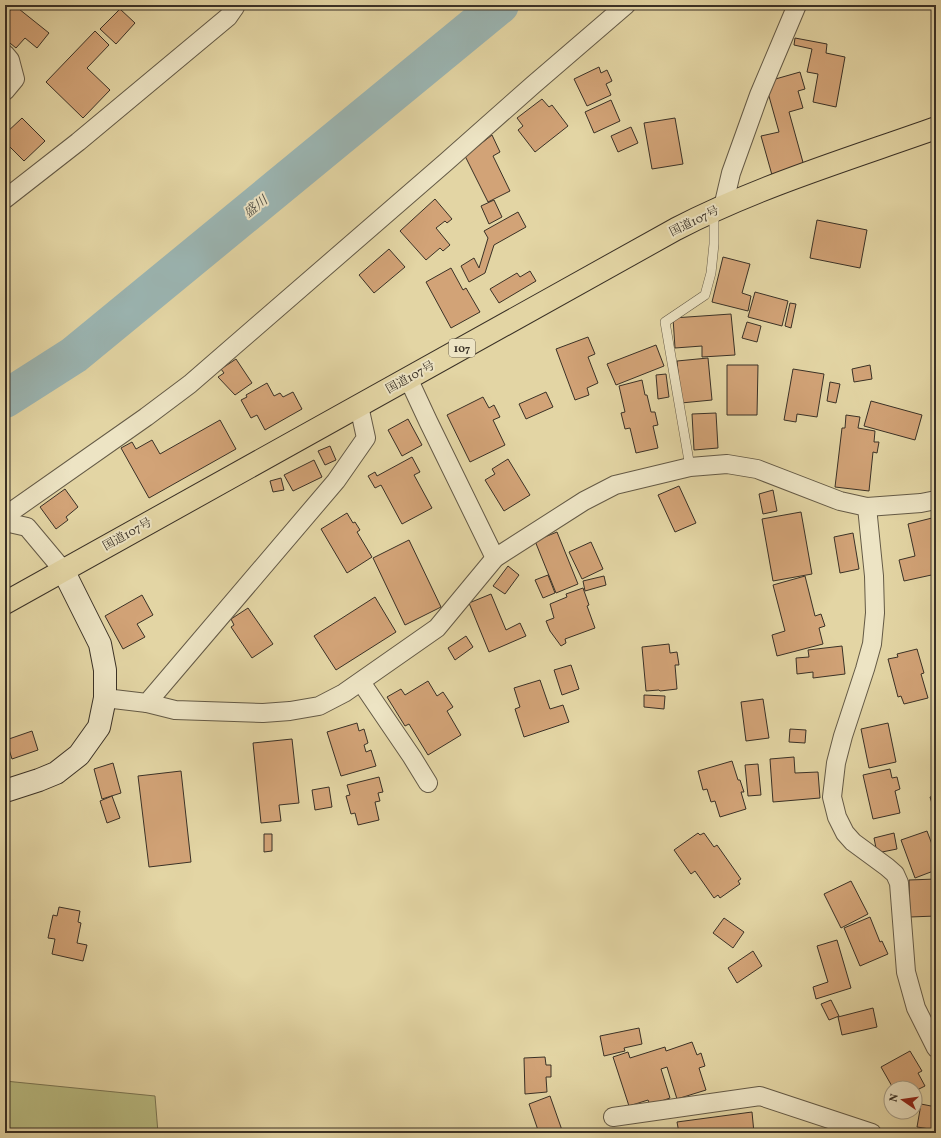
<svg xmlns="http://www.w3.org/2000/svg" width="941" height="1138" font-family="Vollkorn,'Noto Serif JP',serif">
<rect width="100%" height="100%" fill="#e3d5a4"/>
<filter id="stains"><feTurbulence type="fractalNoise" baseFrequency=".005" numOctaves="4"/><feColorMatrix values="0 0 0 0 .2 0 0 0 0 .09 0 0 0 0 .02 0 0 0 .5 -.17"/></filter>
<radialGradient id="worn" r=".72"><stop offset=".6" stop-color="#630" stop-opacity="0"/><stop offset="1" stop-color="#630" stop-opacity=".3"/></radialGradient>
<polygon fill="#b9bc82" stroke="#7a7654" points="5,1081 155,1096 158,1133 5,1133"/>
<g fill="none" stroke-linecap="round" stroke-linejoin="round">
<polyline stroke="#9bb5b2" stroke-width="38" points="5,399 74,355 500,5"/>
</g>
<g fill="#d2a377" stroke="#3a3126">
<polygon points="14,5 49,33 37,48 25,38 16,48 5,39 5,17"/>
<polygon points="120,9 135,23 116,44 100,29"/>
<polygon points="95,31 109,45 87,68 110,90 83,118 46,82"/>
<polygon points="795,38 827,44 826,53 845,57 836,107 813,102 818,74 807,72 812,49 794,45"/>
<polygon points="599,67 601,73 607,70 612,81 606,84 611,95 587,106 574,79"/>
<polygon points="800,72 805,89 798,91 803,108 789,112 804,166 772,175 761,136 779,132 765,82"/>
<polygon points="542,99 549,107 552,105 568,126 535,152 518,130 523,126 517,118"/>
<polygon points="611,100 620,121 594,133 585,112"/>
<polygon points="22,118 45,141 24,161 5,142 5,134"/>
<polygon points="675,118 683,164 652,169 644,123"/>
<polygon points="631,127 638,143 618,152 611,136"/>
<polygon points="492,135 500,152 493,156 510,191 488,202 465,156"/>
<polygon points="5,171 10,175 5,181"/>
<polygon points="435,199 452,219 447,223 445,221 436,228 450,245 443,251 440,248 426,260 400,231"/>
<polygon points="494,200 502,217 489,224 481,206"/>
<polygon points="518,212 526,227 494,245 485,273 469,282 461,266 474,258 479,268 488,238 484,231"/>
<polygon points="817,220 867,230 860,268 810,258"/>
<polygon points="389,249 405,267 374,293 359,275"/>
<polygon points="723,257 750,264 742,293 751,296 748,311 712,302"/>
<polygon points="451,268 463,290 466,288 480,312 451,328 426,282"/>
<polygon points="530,271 536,281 499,303 490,289 517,273 520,277"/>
<polygon points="755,292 788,301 782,326 748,317"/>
<polygon points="790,303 796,304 791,328 785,326"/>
<polygon points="731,314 735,355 702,357 702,346 675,348 673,318"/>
<polygon points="747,322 761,326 757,342 742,338"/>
<polygon points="588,337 595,354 588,357 598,383 587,388 589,395 575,400 556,349"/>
<polygon points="656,345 664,366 616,385 607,364"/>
<polygon points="708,358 712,400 681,403 677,361"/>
<polygon points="236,359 252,383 235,395 218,377 224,373 221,369"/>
<polygon points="727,365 758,365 757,415 727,415"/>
<polygon points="870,365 872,379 854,382 852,369"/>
<polygon points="793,369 824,374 817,417 797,414 796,422 784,420"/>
<polygon points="666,374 669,397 658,399 656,375"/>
<polygon points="642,380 645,395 647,395 651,412 655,412 658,425 653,426 658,448 636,453 630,428 625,429 621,413 625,412 619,386"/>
<polygon points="830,382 840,384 836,403 827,401"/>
<polygon points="267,383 274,396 280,393 283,397 293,392 302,409 265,430 257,415 251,418 241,400 247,397 246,395"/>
<polygon points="546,392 553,407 526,419 519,404"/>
<polygon points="483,397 489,408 494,405 500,417 493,420 505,445 470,462 447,415"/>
<polygon points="871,401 922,415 915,440 864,426"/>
<polygon points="716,413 718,448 694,450 692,414"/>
<polygon points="846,415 860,417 858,428 875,431 874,442 879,442 877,453 873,452 869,491 835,487 842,428 845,428"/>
<polygon points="408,419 422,445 402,456 388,430"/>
<polygon points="220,420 236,449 149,498 121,448 132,442 136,449 152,440 160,454"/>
<polygon points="330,446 336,460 325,465 318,451"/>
<polygon points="412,457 420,472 414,475 432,508 402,524 381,485 375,488 368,476 375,472 377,476"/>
<polygon points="508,459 530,495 504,511 485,480 495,474 492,469"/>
<polygon points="314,460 322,477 293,491 284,475"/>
<polygon points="281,478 284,490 273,492 270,481"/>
<polygon points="679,486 696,523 675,532 658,495"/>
<polygon points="65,489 78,507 66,517 68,520 56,529 40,507"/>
<polygon points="773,490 777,511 763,514 759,494"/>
<polygon points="801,512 812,574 773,581 762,519"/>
<polygon points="347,513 353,523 355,522 360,530 357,532 372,557 347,573 321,529"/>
<polygon points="932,518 936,534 936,574 904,581 899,560 915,556 908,524"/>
<polygon points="557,532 578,584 556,593 535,541"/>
<polygon points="853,533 859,569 840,573 834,537"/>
<polygon points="409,540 441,607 405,625 373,558"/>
<polygon points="591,542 603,569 582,579 569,552"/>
<polygon points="508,566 519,575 505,594 493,586"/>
<polygon points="548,575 555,593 543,598 535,580"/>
<polygon points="604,576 606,585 585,591 583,581"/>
<polygon points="805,576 815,616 821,614 825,626 819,628 823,644 777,656 772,635 785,631 773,585"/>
<polygon points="583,588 589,605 587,606 595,628 565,639 566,643 561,646 550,631 546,621 554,618 550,604 567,597 566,594"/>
<polygon points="491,594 506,630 520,623 526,636 489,652 469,603"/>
<polygon points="142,595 153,615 137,624 145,637 123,649 105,616"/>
<polygon points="375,597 396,632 336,670 314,636"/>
<polygon points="248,608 273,644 252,658 231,627 234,625 231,619"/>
<polygon points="466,636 473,647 455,660 448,648"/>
<polygon points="669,644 670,653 677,652 679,665 675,665 677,689 660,691 659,690 646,691 642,647"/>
<polygon points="842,646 845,674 813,678 813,672 797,674 796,658 809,657 808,650"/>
<polygon points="917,649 924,673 921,674 928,698 904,704 901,696 898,697 888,659 898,657 897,654"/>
<polygon points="571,665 579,689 562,695 554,670"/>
<polygon points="540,680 550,709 563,705 569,722 524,737 515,709 520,707 514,688"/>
<polygon points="428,681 437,696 443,692 453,707 447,711 461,735 428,755 409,724 405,726 387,697 401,689 405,695"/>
<polygon points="644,695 665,696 664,709 644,707"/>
<polygon points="763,699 769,738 746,741 741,702"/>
<polygon points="357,723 359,731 364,729 368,743 364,745 366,752 371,750 376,766 341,776 327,732"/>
<polygon points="888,723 896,762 869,768 861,729"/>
<polygon points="790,729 806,730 805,743 789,742"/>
<polygon points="32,731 38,750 12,759 6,740"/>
<polygon points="292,739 299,803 279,805 281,821 261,823 253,743"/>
<polygon points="794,757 795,773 818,772 820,798 773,802 770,759"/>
<polygon points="732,761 738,780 740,780 744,792 741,792 746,809 720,817 715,801 711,802 707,789 703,790 698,771"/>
<polygon points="113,763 121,793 102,799 94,769"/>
<polygon points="758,764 761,795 748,796 745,765"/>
<polygon points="890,769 892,778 897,777 900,789 895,791 900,813 873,819 863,775"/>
<polygon points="181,771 191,862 149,867 138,776"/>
<polygon points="379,777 383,792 378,793 380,801 375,802 379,820 358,825 355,813 351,814 346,796 350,795 347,785"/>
<polygon points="329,787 332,807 315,810 312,790"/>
<polygon points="936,795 936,809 934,810 930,797"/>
<polygon points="112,796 120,818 107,823 100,801"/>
<polygon points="927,831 936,855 936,870 915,878 901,840"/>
<polygon points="698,833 700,835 704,833 714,847 717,845 741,879 738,881 740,884 720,898 718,895 714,898 695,871 691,874 674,850"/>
<polygon points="894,833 897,849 877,853 874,838"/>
<polygon points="264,834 272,834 272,851 264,852"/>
<polygon points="936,879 936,916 910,917 909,880"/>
<polygon points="851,881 868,914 841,928 824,894"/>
<polygon points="59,907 80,911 78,922 81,923 77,943 87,945 83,961 52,954 55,939 48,938 53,915 57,916"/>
<polygon points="870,917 880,942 882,941 888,954 860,966 844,928"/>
<polygon points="724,918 744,932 733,948 713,933"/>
<polygon points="837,940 851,988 816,999 813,987 828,982 817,946"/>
<polygon points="753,951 762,966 737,983 728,968"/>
<polygon points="831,1000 839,1016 829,1020 821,1004"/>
<polygon points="873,1008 877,1027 842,1035 838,1017"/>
<polygon points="639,1028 642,1044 624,1048 625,1051 604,1056 600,1036"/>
<polygon points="692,1042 697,1055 701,1053 705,1066 699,1068 706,1090 677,1099 667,1067 661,1069 670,1098 650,1105 648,1100 629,1106 613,1057 628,1052 630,1058 665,1047 666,1051"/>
<polygon points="910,1051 922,1071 918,1073 925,1086 915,1091 915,1088 893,1088 881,1067"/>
<polygon points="545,1057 546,1065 551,1065 551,1077 546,1077 547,1092 525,1094 524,1058"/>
<polygon points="550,1096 563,1133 539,1133 529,1104"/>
<polygon points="921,1104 936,1107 936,1130 917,1127"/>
<polygon points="752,1112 754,1133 679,1133 677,1122"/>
<polygon points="615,1130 616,1133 583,1133 583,1132"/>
</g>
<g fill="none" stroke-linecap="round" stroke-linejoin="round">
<g stroke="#645a46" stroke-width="10">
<polyline id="lane" points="690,467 665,322 705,295 711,273 714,244 714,211"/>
</g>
<g stroke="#645a46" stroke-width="20">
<g id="street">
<polyline points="5,54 10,60 15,79 5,91"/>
<polyline points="5,199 78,142 228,17 235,7 235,5"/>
<polyline points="723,207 731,173 759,95 797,5"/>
<polyline points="408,378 428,421 495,558"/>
<polyline points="867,507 874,576 875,613 872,644 865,669 843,736 836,763 832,797 837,817 845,833 853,842 887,867 895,874 899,883 906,972 916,1008 936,1048"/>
<polyline points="5,516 146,417 190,384 446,162 533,85 626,5"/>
<polyline points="5,522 27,527 63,570"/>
<polyline points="361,682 412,757 428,783"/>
<polyline points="105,698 147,703 336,481 366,438 359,406"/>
<polyline points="147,703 175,710 263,713 290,711 319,706 344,693 437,628 495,558 584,501 615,485 690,467 727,464 757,469 840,501 867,507 921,503 936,500"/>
<polyline points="613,1117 760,1096 872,1133"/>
</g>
</g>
<g stroke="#3a3126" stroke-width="24">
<polyline id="secondary" points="5,791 39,780 56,773 79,755 99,727 105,698 105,670 100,644 63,570"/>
</g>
<g stroke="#3a3126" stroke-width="24">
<path id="highway" d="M5,603L676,229C759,186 849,159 936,128"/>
</g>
<use href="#lane" stroke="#ede4c4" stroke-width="9"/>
<use href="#street" stroke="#ede4c4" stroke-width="18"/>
<use href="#secondary" stroke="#ede4c4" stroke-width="22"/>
<use href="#highway" stroke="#e3d5a4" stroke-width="22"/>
</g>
<g text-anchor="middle" stroke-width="4" stroke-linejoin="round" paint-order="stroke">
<rect fill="#ede4c4" stroke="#706755" stroke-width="1" x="449" y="339" width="26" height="18" rx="3"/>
<g font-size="11" font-weight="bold" fill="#3a3126">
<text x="462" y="352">107</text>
</g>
<g font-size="12" fill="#3a3126" stroke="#ede4c4">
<text transform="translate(694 221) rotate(-26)" y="4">国道107号</text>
<text transform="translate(410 377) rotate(-29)" y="4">国道107号</text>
<text transform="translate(127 534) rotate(-29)" y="4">国道107号</text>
</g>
<g font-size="13" font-style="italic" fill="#4d4b42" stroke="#ede4c4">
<text transform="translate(255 206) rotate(-39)" y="5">盛川</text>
</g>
</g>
<rect width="941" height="1138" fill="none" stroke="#e3d5a4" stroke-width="20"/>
<rect x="6" y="6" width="929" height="1126" fill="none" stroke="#3a3126" stroke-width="2"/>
<rect x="10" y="10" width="921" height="1118" fill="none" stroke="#3a3126"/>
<g transform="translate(903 1100) rotate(283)"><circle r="19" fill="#ede4c4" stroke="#a59c85"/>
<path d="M0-3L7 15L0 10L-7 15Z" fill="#8f2418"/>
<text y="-6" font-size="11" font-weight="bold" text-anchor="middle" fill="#3a3126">N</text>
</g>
<rect width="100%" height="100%" filter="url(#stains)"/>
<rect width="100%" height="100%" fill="url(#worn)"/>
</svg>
